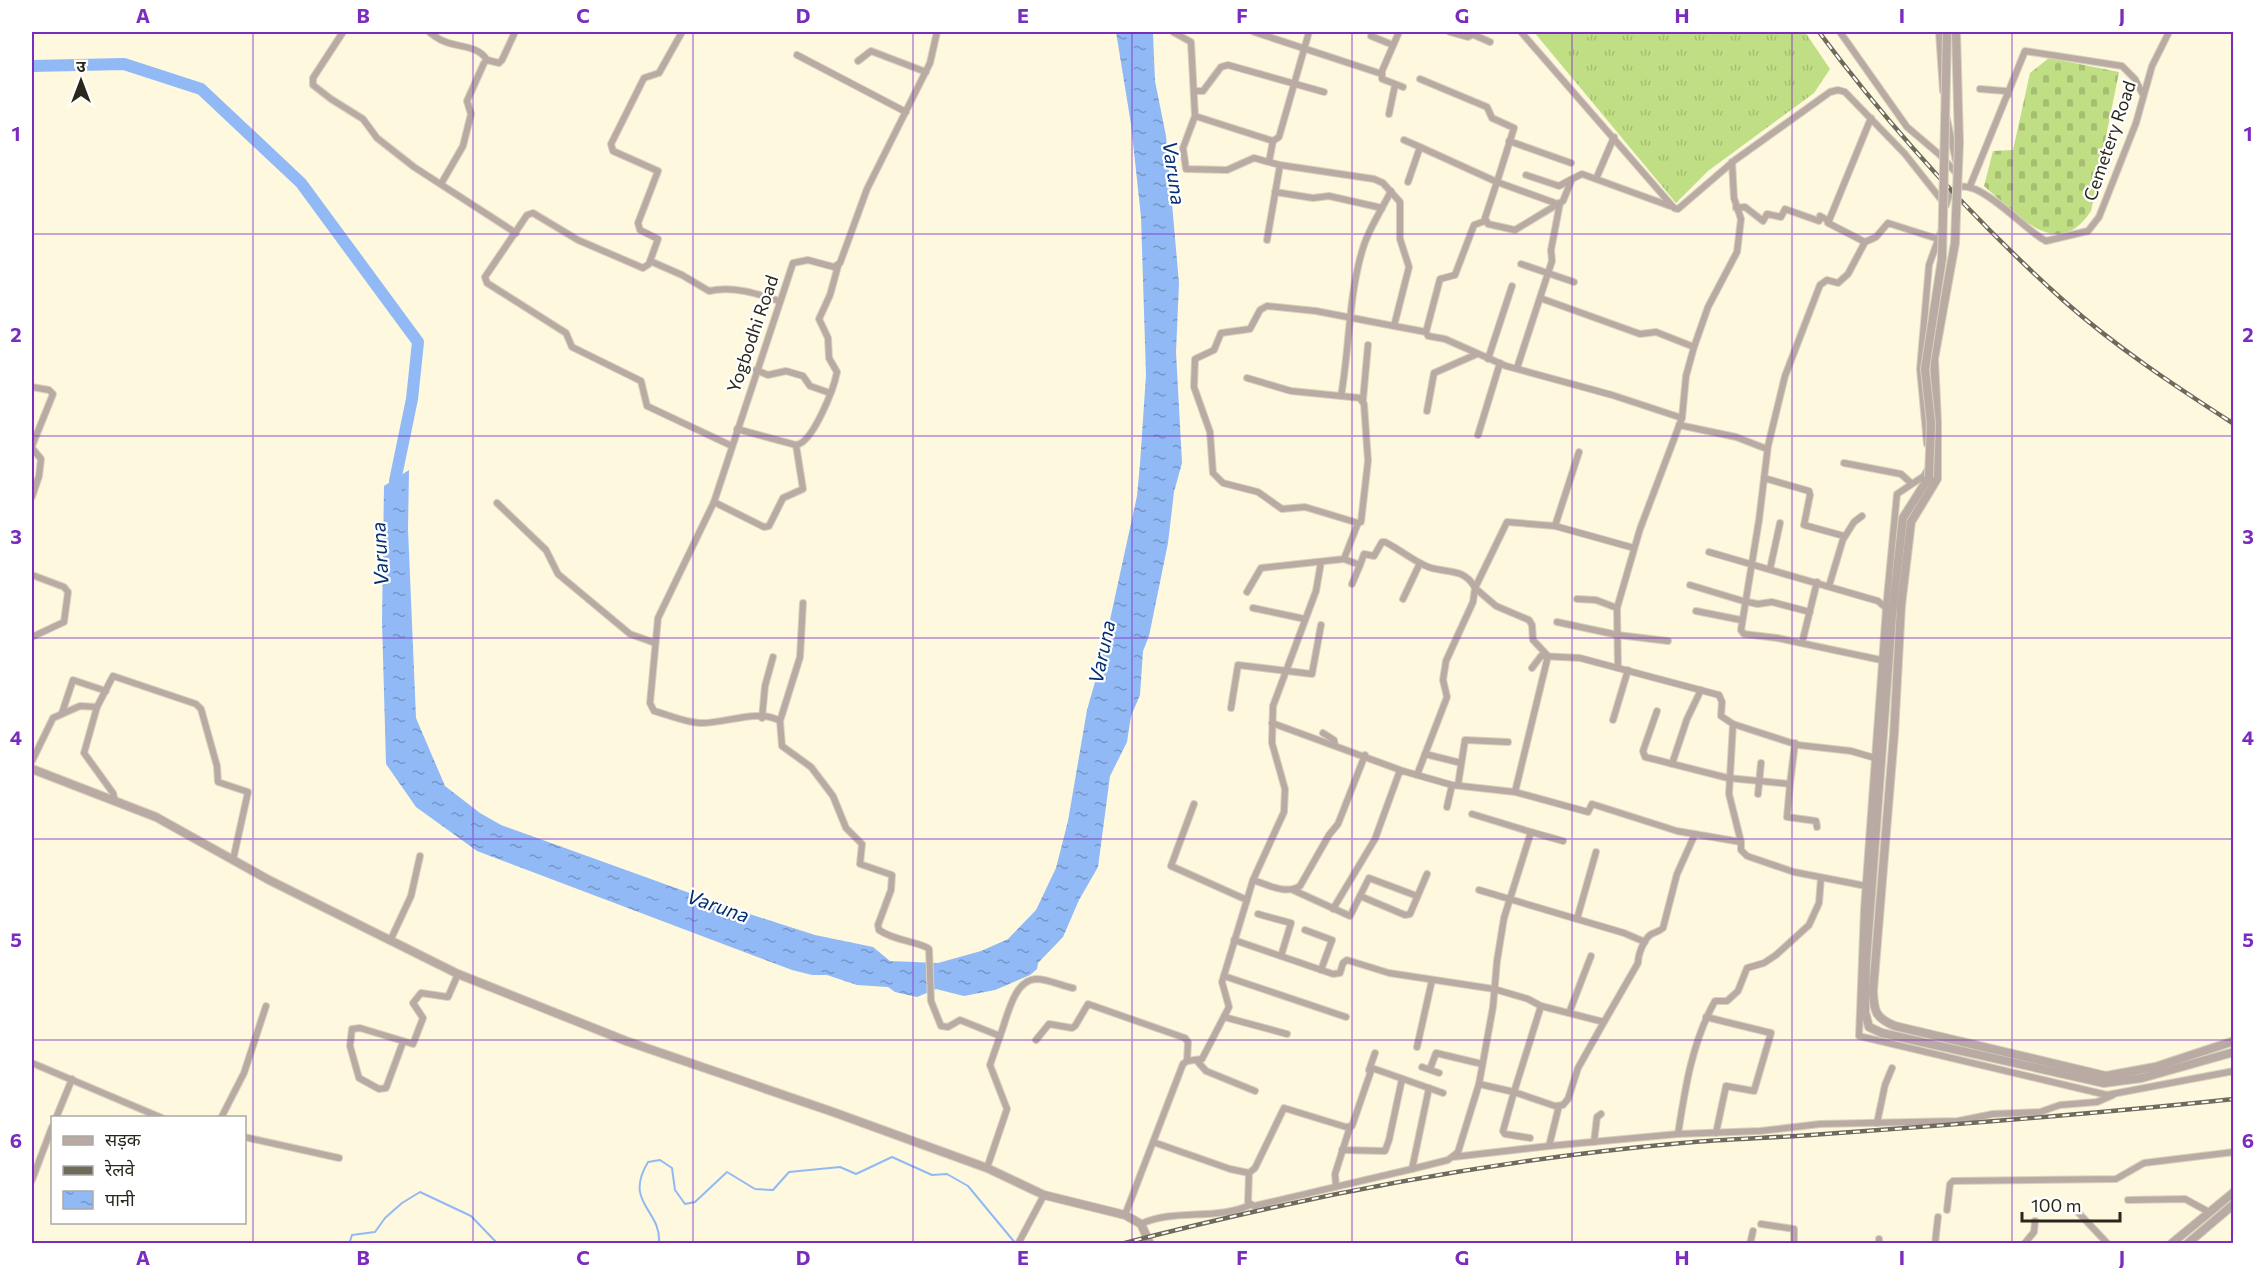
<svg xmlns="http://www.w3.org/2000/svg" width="2265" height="1275" font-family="Commissioner,'Noto Sans Devanagari',sans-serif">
<defs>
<pattern id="grass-tufts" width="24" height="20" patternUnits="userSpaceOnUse" patternTransform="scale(1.5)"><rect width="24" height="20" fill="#c0de84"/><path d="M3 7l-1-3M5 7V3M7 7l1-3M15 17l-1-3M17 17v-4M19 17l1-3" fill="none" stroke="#a5be71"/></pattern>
<pattern id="cemetery-stones" width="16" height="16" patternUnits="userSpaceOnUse" patternTransform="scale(1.5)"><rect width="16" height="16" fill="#c0de84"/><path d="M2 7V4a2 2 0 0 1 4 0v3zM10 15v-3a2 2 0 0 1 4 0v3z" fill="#a5be71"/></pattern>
<pattern id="water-ripples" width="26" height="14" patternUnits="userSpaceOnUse" patternTransform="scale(1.5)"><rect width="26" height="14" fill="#91b9f6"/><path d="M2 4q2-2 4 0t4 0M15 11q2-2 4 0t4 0" fill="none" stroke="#7796c6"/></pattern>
</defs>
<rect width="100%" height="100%" fill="#fef8df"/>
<polygon fill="url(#grass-tufts)" points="1534,32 1805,32 1830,69 1814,93 1708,171 1676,203"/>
<path fill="url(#cemetery-stones)" d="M2049,58L2119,72L2091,211C2057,264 2015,212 1984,186L1993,151L2013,150L2030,73Z"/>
<polygon fill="#c0de84" points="1544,32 1594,32 1563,56"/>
<polygon fill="url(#water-ripples)" points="1116,32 1152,32 1153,34 1155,81 1166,136 1179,283 1176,352 1182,463 1174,492 1168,543 1149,636 1143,651 1140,695 1131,716 1127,742 1110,776 1098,867 1079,900 1063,937 1038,963 1037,969 1030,975 995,990 964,996 936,989 917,997 895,992 888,987 857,985 827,975 812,975 792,970 477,851 416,807 386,764 382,621 384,486 409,470 408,529 416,718 445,786 480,813 501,825 734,909 815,935 873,947 890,961 938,963 981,951 1008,939 1036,910 1056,868 1068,821 1087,710 1101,661 1137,496 1140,464 1146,375 1141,217 1131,124"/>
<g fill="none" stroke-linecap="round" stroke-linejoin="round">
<g stroke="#91b9f6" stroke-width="2">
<polyline points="349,1244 352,1235 375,1232 385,1218 402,1203 420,1192 471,1216 498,1244"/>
<path d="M659,1244C662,1209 623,1204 648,1162L660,1160L672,1168L675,1190L685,1204L695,1202L727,1172L755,1189L773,1190L789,1172L840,1167L856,1174L892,1157L932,1175L947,1174L968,1186L1016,1244"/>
</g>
<polyline stroke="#91b9f6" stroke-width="12" points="32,66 124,64 201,89 301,183 418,342 412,399 395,481 396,493"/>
<g stroke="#d8d2bc" stroke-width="8">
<g id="minor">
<polyline points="343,32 313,78 313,85 331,99 363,119 377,138 414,167 516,233"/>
<path d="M429,32C432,34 437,38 441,40C456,48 477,44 487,60"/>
<polyline points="682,32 659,73 644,78 611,144 613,151 658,171 638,223 640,230 658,239 649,264 643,268 578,240 533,213 527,215 485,277 487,283 566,333 572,347 641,381 647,406 732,446"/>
<path d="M937,32L930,63L867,189L840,263L834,267L808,260L793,263L714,502L658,618L650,703L654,711C669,715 684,722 700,723C724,724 758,708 780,721L782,746L811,767L833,796L846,828L862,844L860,864L892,875L891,890L878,925L879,930C894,941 921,942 929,949L931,1001L941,1026L948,1027L960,1020L1000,1036L990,1065L1007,1109L987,1168"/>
<polyline points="1173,32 1191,42 1195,116 1273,141 1279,137 1309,32"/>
<polyline points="1254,32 1382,74"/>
<polyline points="1399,32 1382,71 1382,79 1403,87"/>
<polyline points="1450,32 1468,37 1476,32"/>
<polyline points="1521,32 1674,208 1678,209 1735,160 1830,92 1838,90 1845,92 1905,154 1943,202"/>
<polyline points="1840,32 1907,127 1940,155 1958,175"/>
<polyline points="1939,32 1943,91"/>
<polyline points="1474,35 1490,42"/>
<polyline points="1371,36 1393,45"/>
<polyline points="797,55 906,112"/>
<polyline points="858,61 871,51 926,72"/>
<polyline points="1420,79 1487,107 1492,118 1514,128 1497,182 1558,204 1563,201 1572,179 1582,174 1670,206"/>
<polyline points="1980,89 2005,91 2008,95"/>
<polyline points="1194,91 1203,91 1221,67 1228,65 1324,92"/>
<polyline points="1389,114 1395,85"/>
<polyline points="1195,116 1183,148 1186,169 1227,170 1254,158 1280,165 1374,179 1383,183 1400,202 1400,239 1409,267 1394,326 1316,311 1267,306 1260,310 1250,329 1221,333 1214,350 1195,359 1194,387 1210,432 1213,473 1223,483 1258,492 1282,509 1305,507 1358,523 1361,522 1368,461 1364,404 1360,398 1341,396"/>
<polyline points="1947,119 1956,162"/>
<polyline points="1404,140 1420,147 1408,182"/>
<polyline points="1509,141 1571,163"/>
<polyline points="1420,147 1497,182 1485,218 1488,224 1515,230 1558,204"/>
<polyline points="1269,162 1273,141"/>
<polyline points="1526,175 1559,186 1570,180"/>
<polyline points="1596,179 1614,137"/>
<polyline points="441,184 463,146 471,114 467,101 484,63 487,60 499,63 502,60 515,32"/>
<polyline points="1970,186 2025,51 2122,66 2135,79 2142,93"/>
<polyline points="1275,192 1313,198 1329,196 1382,208"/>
<path d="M1946,205C1958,151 2023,231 2046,241L2088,231L2099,217L2136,123L2152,66L2169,32"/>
<polyline points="1736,208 1745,207 1763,221 1767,214 1781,217 1785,209 1819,221 1820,216 1829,221"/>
<polyline points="1267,240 1280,165"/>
<polyline points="1865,242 1828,223 1871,118"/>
<path d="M650,261L682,275L709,291C733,286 756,293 779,301"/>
<polyline points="1521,264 1574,282"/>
<polyline points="1540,298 1640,334 1656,332 1694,347"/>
<polyline points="1394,326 1426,332 1440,279 1455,275 1474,225 1485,221"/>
<polyline points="1426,332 1428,336 1445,339 1506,366 1612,395 1682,418"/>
<polyline points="1488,359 1512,286"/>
<polyline points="1517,368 1552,261 1551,250 1560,203"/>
<polyline points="756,370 768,375 786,371 803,376 810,386 830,393"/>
<path d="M1247,378L1291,391L1341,396C1350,346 1348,294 1364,245C1370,227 1382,209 1391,191"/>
<polyline points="32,387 49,390 53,394 32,446"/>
<polyline points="1363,400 1368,345"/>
<polyline points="1427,411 1434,373 1477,354"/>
<polyline points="1679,425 1736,437 1767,449"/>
<path d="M737,429L796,445C813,443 834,388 837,372L829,358L828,338L819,319L830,295L838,266"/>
<polyline points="1478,435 1500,363"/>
<polyline points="1927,444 1920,369 1929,265 1942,229"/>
<polyline points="32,448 41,459 39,476 32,497"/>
<polyline points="1579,452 1555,526 1634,548"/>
<polyline points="1844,463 1901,474 1911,483"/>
<polyline points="1764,478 1809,491 1810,495 1804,525 1844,536 1829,586"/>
<polyline points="714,502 764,527 769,526 783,498 803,489 796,445"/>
<polyline points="497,503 546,550 558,574 630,634 655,643"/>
<polyline points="1844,538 1854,522 1862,516"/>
<polyline points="1709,552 1878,601 1886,608 1864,909 1859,1036 2107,1095 2234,1071"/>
<polyline points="1344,559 1360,565 1352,584"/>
<path d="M1360,565L1364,554L1374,556L1382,542H1385C1399,549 1412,560 1426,566C1443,574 1464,566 1475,588L1473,602L1446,661L1443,680L1447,697L1417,775"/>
<polyline points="1770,569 1780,523"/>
<polyline points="32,575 64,587 68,592 64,622 32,637"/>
<polyline points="1690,585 1743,601 1758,604 1772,602 1810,612"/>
<polyline points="1247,592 1261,568 1344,559 1358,523"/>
<polyline points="1403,599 1420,563"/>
<polyline points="1577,599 1596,600 1617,608 1618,668"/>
<polyline points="1253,608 1305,619"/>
<polyline points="1617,608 1640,529 1682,418 1686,376 1694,347 1708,307 1737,252 1741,219 1734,198 1732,162"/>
<polyline points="1886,608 1897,494 1924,476 1928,469"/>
<polyline points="1696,611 1741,620"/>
<polyline points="1557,622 1618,635 1668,641"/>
<polyline points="1802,643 1817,582"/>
<polyline points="1881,660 1777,638 1744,634 1741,630 1759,520 1768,446 1785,376 1820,285 1827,280 1838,283 1848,274 1865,242 1876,237 1888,223 1938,239"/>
<polyline points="1532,668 1541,656 1580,658 1719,695 1722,702 1721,716 1733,724 1729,794 1741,842"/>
<polyline points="97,707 84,753 113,793 115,801"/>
<polyline points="1231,708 1238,665 1312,674 1321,625"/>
<polyline points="1657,711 1643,751 1645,757 1728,778 1790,784 1795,743"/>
<polyline points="62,713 73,680 106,691"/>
<polyline points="762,718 765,686 773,657"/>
<polyline points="1613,720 1628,670"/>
<polyline points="780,721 800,657 803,603"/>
<polyline points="1272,723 1403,771"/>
<polyline points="1733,724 1798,745 1851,751 1875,758"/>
<polyline points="1323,733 1334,740 1335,745"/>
<polyline points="1425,754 1461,763"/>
<polyline points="32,761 53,718 80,706 97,707 113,676 196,704 201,709 217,766 218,782 248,792 233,860"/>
<polyline points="1672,764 1687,719 1701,690"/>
<polyline points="1790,784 1787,817 1816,821 1817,827"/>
<polyline points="1458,785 1465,740 1508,742"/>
<polyline points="1515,792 1548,656 1533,640 1532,625 1529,620 1496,606 1475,588 1507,522 1555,526"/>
<polyline points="1758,794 1761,763"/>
<polyline points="1194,804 1171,866 1247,900"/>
<polyline points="1447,807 1452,785"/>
<polyline points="1531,832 1563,841"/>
<path d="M1253,880C1268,885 1286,895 1300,886L1329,835L1338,824L1365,755"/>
<polyline points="1293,890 1350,916 1369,878 1417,896"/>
<polyline points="1479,890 1624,933 1645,942"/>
<polyline points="1360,896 1405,915 1410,914 1427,874"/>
<polyline points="1333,909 1375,839 1399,773 1403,771 1452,785 1515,792 1588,812 1592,804 1677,831 1741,842 1741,850 1747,856 1794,872 1866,886"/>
<polyline points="1258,914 1291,923 1281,956"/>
<polyline points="1577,919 1596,852"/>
<polyline points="1305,930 1332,940 1321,970"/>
<path d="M1234,940L1333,974L1340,973L1343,963L1347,960L1389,973L1494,989L1528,999L1541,1006L1604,1022L1638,963C1638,955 1643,941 1650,935C1654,932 1659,932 1663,928L1677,874L1695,834"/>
<polyline points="390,941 411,896 420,856"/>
<polyline points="1224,976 1346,1017"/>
<polyline points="1569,1013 1591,956"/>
<polyline points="1224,1017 1287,1034"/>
<polyline points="1706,1017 1771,1033 1754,1091 1726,1086 1716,1133"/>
<path d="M1000,1036C1007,1019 1013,980 1036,979C1048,979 1062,986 1073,988"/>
<polyline points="1036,1040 1049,1024 1072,1028 1075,1026 1088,1004 1185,1038 1188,1042 1187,1061"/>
<polyline points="403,1042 386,1088 379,1089 359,1078 350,1046 352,1029 360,1028 413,1044 423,1018 413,1003 421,993 448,997 458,974"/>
<polyline points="1417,1047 1432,980"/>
<polyline points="1198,1062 1206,1071 1255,1091"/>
<polyline points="32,1063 162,1118"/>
<polyline points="1422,1067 1439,1073"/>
<polyline points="1430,1069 1436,1053 1482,1064"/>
<polyline points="1369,1070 1375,1053"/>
<polyline points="1479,1084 1514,1092 1541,1006"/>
<polyline points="56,1118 72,1079"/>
<polyline points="221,1118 244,1073 266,1006"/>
<polyline points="1877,1123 1885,1085 1892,1068"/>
<path d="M1678,1134C1685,1089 1692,1042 1715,1001H1727L1738,991L1747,968L1764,963L1776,955L1809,925L1819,903L1821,878"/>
<polyline points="244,1137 339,1158"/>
<polyline points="1530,1138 1505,1134 1503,1131 1514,1092 1555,1106 1563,1105 1568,1099 1578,1068 1604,1022"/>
<polyline points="1153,1142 1230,1169 1249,1173 1255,1168 1284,1108 1346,1127 1352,1126 1372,1068 1443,1093"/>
<polyline points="1594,1142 1597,1117 1601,1114"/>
<polyline points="1549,1146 1559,1106"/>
<polyline points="1342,1150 1385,1151 1389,1140 1402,1079"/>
<polyline points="1453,1157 1549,1146 1678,1134 1760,1131 1820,1124 1958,1121 1993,1114 2040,1112 2060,1105 2097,1102 2113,1095"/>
<polyline points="1412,1169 1429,1088"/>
<polyline points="1249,1173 1248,1202 1254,1206 1412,1169 1448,1160 1458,1152 1479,1084 1493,1007 1497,961 1504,918 1531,832 1472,814"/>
<polyline points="32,1180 52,1127"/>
<polyline points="1336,1186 1335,1174 1350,1127"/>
<polyline points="2128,1200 2185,1199 2209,1212"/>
<polyline points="2072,1206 2108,1244"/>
<polyline points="1947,1210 1950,1184 1953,1181 2116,1179 2144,1163 2234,1152"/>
<polyline points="1125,1215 1183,1064 1187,1061 1202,1059 1229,1007 1222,982 1253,880 1284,812 1285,789 1272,743 1273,706 1316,591 1321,562"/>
<path d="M1141,1224C1175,1208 1215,1221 1250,1205"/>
<polyline points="1761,1224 1794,1229 1794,1244"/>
<polyline points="1018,1244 1044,1195"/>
<polyline points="1750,1244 1753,1231"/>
<polyline points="1879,1244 1879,1239"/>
<polyline points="1935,1244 1938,1217"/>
<polyline points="2024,1244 2034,1232 2035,1221"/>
</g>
</g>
<g stroke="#d8d2bc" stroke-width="10">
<g id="tertiary">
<path d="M1956,215L1955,243L1934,359L1937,421V479L1911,522L1901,606L1894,734L1873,991C1874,1011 1875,1018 1895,1026L2106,1076L2155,1067L2234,1041"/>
<polyline points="1929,477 1903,518 1892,615 1866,962 1865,1012 1869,1027 1882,1033 2104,1083 2142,1078 2234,1052"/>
<polyline points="32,769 156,817 269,880 458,974 626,1041 833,1112 987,1168 1044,1195 1125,1215 1141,1224 1150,1244"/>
<polyline points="2171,1244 2234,1192"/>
<polyline points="2187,1244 2234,1204"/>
</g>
</g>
<use href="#minor" stroke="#b9aba4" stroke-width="6"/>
<use href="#tertiary" stroke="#b9aba4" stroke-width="8"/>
<g stroke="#6f6b5b" stroke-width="4.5">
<g id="rail">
<path d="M1819,32C1892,130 1973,219 2064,301C2116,347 2175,386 2234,424"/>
<path d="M1121,1244C1305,1196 1492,1160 1682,1143C1725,1139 1768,1138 1811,1135C1952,1125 2093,1114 2234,1099"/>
</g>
</g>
<use href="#rail" stroke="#fff" stroke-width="2" stroke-dasharray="7" stroke-linecap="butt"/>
<g stroke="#d8d2bc" stroke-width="10" stroke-linecap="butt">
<g id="tertiary-bridge">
<polyline points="1956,32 1959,143 1956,215"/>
<polyline points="1929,477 1931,423 1925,369 1942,259 1947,32"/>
</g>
</g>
<use href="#tertiary-bridge" stroke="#b9aba4" stroke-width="8"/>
</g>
<path fill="none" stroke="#7b2cbf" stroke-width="1.5" stroke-opacity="0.55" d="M253,32V1244M473,32V1244M693,32V1244M913,32V1244M1132,32V1244M1352,32V1244M1572,32V1244M1792,32V1244M2012,32V1244M32,234H2234M32,436H2234M32,638H2234M32,839H2234M32,1040H2234"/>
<g text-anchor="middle" stroke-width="4.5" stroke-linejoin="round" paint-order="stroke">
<g font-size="18" fill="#2a271c" stroke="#fff">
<text transform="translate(2110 141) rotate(-71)" y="6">Cemetery Road</text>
<text transform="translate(753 334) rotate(-71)" y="6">Yogbodhi Road</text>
</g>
<g font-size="20" font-style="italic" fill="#032f71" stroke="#fff">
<text transform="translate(1174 173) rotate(82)" y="7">Varuna</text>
<text transform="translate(380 554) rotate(-93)" y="7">Varuna</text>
<text transform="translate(1102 652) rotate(-78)" y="7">Varuna</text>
<text transform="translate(718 906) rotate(19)" y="7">Varuna</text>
</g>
</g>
<rect width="2265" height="1275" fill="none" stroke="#ffffff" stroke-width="66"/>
<rect x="51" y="1116" width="195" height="108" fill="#ffffff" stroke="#aaa9a4" stroke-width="1.5"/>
<rect x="63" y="1136" width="30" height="9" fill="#b9aba4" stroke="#aaa9a4" stroke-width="1.5"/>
<text x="105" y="1146" font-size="18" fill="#2a271c">सड़क</text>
<rect x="63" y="1166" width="30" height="9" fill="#6f6b5b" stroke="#aaa9a4" stroke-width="1.5"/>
<text x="105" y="1176" font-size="18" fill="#2a271c">रेलवे</text>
<rect x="63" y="1191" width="30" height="18" fill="url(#water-ripples)" stroke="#aaa9a4" stroke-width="1.5"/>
<text x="105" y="1206" font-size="18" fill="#2a271c">पानी</text>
<g transform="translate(81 81)" stroke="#ffffff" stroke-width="4.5" paint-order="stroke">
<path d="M0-4.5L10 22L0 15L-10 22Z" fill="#2a271c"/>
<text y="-9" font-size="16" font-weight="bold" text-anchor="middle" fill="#2a271c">उ</text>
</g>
<path d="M2022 1212v9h98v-9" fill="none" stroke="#2a271c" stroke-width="3"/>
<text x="2031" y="1212" font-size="18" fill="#2a271c" stroke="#ffffff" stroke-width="4.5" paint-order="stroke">100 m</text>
<rect x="33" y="33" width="2199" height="1209" fill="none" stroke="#7b2cbf" stroke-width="2"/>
<g font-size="20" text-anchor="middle" font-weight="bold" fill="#7b2cbf">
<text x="143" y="23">A</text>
<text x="363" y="23">B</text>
<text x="583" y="23">C</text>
<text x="803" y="23">D</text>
<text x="1023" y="23">E</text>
<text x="1242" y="23">F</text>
<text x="1462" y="23">G</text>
<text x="1682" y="23">H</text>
<text x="1902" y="23">I</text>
<text x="2122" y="23">J</text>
<text x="16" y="141">1</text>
<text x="2248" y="141">1</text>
<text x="16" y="342">2</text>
<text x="2248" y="342">2</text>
<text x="16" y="544">3</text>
<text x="2248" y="544">3</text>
<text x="16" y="745">4</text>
<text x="2248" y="745">4</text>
<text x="16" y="947">5</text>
<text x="2248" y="947">5</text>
<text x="16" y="1148">6</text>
<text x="2248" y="1148">6</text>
<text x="143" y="1265">A</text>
<text x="363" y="1265">B</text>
<text x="583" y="1265">C</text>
<text x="803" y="1265">D</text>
<text x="1023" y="1265">E</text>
<text x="1242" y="1265">F</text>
<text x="1462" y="1265">G</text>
<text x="1682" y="1265">H</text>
<text x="1902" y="1265">I</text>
<text x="2122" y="1265">J</text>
</g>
</svg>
